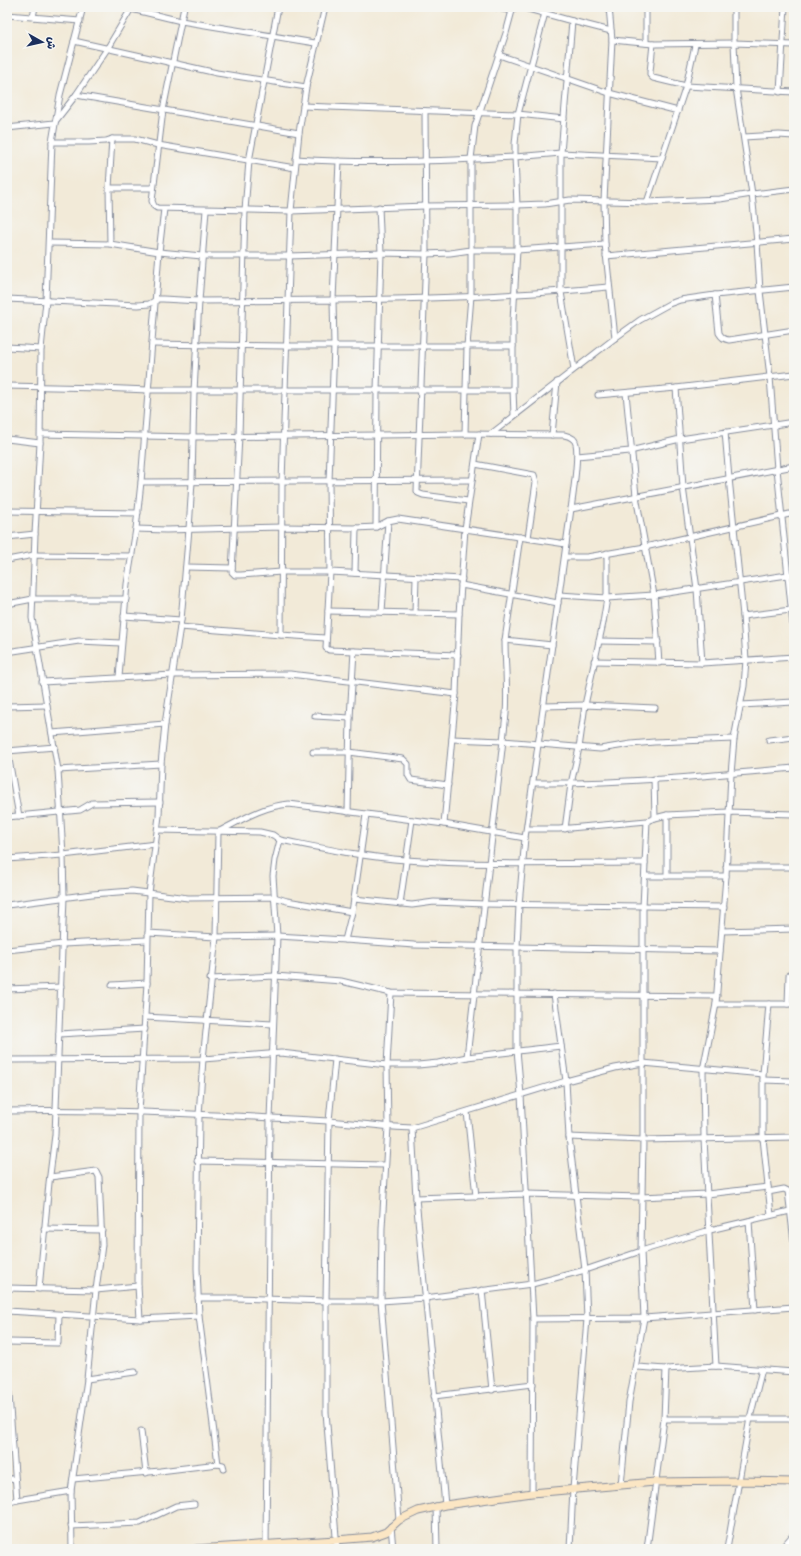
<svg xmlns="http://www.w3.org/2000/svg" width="801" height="1556" font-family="'Playpen Sans','Playpen Sans Arabic',sans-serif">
<rect width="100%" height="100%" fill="#f6f6f2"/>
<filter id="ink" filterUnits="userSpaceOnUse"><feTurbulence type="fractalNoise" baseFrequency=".025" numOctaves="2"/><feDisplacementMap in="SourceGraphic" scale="8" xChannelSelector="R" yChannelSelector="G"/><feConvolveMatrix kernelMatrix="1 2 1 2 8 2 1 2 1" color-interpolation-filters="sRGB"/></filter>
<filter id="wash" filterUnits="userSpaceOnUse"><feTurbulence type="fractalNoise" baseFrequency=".012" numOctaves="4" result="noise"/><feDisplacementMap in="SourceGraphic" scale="16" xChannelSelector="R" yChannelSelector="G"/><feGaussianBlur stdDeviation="0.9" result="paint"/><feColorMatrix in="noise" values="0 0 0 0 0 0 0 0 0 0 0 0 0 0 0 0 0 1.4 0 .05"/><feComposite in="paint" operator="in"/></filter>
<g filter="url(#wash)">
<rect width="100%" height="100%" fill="#f2ead8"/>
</g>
<g filter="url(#ink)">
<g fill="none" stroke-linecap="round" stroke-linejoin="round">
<g stroke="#868c9b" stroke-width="7">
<g id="street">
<polyline points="123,7 181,21 315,43"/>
<polyline points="184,7 163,110 152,201 154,206 157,208 291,211 425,206 517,205 545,204 570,200 647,202 720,199 752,194 794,189"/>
<polyline points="278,7 249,161 245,210 239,436 232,572 235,575 241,575 281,572 330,572 462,579"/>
<polyline points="325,7 306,87 299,133 291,211 282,482 281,635 325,638"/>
<polyline points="494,7 512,11"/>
<polyline points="521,7 572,21"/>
<polyline points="609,7 612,40 604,201 605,244 615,338"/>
<polyline points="734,7 734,43 736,88 752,194 757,242 760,291 770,377 777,469 794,635"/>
<polyline points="545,13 518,114 564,119"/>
<polyline points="7,15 80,21"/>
<polyline points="33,17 35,7"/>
<polyline points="612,40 653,44 734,43 794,45"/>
<polyline points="74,41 217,73 306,87"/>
<polyline points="646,43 646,7"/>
<polyline points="653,44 650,72 650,75 653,78 686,86 794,92"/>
<polyline points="499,55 609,93 678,111"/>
<polyline points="780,92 785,7"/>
<polyline points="76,95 299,133"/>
<polyline points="425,111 426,254 417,491 418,493 423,495 468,501"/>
<polyline points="7,128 54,123 76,95 107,49 132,7"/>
<polyline points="744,137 779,135 794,136"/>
<polyline points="52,142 89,142 106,141 112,139 135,139 158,145 295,168"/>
<path d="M296,159C369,164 442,161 515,157V144L518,114L303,106"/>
<path d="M339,161L333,300C425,299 517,296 608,287"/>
<polyline points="109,188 153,188"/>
<polyline points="647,202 686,86 695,45"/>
<polyline points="49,243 110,244 159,252 202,256 289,256 381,253 426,254 450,253 471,250 517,250 605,244"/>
<polyline points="110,244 109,188 112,139"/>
<polyline points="606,256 794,239"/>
<path d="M715,295L719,333C722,338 724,339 729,340L794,330"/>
<polyline points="7,299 138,305 149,304 158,299 163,299 199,301 333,300 334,346 329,481 330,572 326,648 329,650 458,655"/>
<polyline points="152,344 286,346 513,346"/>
<polyline points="7,347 41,349"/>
<polyline points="574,369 561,292 561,153 572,21 611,31"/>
<polyline points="7,386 100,388 148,390 513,390"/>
<polyline points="626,393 636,496 654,595 659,663"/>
<polyline points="598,395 676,388 794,374"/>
<polyline points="514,415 513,390 513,321 517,250 517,205 515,157 561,153 662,158"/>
<path d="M41,434L194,437L465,434L564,435C569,436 575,438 576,444C579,456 573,495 571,509L525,838L519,905L517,947V1050L521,1095L533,1319L532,1493"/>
<polyline points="465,434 467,346 471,296 471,159 475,126 506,33 513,7"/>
<polyline points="491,434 615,338 640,320 669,304 680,300 715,295 794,287"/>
<polyline points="552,435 557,382"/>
<polyline points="7,439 40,443"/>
<polyline points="577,456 630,451 680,439 794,422"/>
<polyline points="475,464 534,475 536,482 528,538"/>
<polyline points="141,482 472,480"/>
<polyline points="571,509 794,466"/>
<polyline points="7,511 138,513"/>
<polyline points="376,527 377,390 381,253 379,207"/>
<polyline points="136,529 166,530 282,527 356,528 376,527 388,521 398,519 566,544"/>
<polyline points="7,537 35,534"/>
<polyline points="565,557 587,557 645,547 794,513"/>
<polyline points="7,560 34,555 132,556"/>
<polyline points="186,567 232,568"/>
<polyline points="355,573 356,528"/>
<polyline points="461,585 558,603"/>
<polyline points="559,595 607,598 654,595 794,574"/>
<polyline points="7,604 33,599 126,599"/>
<polyline points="328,611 459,614"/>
<polyline points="382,612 388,521"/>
<polyline points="415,612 416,577"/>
<polyline points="124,616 181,620"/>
<polyline points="743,616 791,610"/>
<polyline points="180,627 281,635"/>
<polyline points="505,640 552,645"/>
<polyline points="599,641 658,642"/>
<polyline points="7,652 79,641 121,643"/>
<polyline points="594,661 702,663 697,589 683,487 676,388"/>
<polyline points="702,663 794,657"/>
<polyline points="119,677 127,584 136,529 141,482 159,252 164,209"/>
<polyline points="42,682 173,675 290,674 456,694"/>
<polyline points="741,705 794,702"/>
<polyline points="7,706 47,705"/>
<polyline points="544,706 585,705 655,708"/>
<polyline points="315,716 350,718"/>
<polyline points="52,733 165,724"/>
<polyline points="452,739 503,741 600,749 631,744 654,742 734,739"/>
<polyline points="769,740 794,737"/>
<polyline points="7,748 19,816"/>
<polyline points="7,751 55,747"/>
<polyline points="313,752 349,752 403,759 408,764 408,775 411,780 448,785"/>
<polyline points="58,770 161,764"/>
<path d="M533,783C620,784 707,776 794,768"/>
<polyline points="348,812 350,718 354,651"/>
<polyline points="7,817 80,810 92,803 160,802"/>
<polyline points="655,818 667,815"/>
<polyline points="444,824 456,694 459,614 465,529 479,434"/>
<polyline points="527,829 559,829 647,821"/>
<polyline points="565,829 571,784 579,748 585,705 603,623 607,598 607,553"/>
<polyline points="158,830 260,832 273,835 280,840 275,860 273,876 277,936 270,1119 266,1549"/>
<path d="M280,840C322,848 363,857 406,860C485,866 566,863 645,863"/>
<polyline points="7,859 63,855 156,844"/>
<polyline points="726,867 794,867"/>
<polyline points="645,876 726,876"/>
<polyline points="667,876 667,815 728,812 794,814"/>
<polyline points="354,899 366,815"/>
<polyline points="400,904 412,820"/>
<polyline points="7,905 92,894 132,891 188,898 274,897 287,901 352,912 354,899 412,905 434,902 485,904 724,907"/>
<polyline points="722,931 794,929"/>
<polyline points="148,933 216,937 277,936 345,940 414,945 720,951"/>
<polyline points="345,940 352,912"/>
<polyline points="7,950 63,944 147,940"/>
<polyline points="210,979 275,976 341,981 391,993 717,996"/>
<polyline points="112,985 147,983"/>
<polyline points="7,989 61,987"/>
<polyline points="391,993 387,1065 388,1127 382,1228 381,1301 399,1520"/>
<polyline points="554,994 566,1081 569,1137 585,1270 587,1319 573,1489 570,1549"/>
<polyline points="716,1004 794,1004"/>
<polyline points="769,1004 763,1074 763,1138 771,1215"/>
<polyline points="788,1004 789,975"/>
<polyline points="145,1017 273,1024"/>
<polyline points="59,1034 145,1029"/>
<path d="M467,1057L506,714C508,689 505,665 505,640L520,537"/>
<polyline points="335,1059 329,1121 326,1301 326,1412 337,1549"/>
<polyline points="7,1060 203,1059 281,1053 387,1065 418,1065 438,1063 467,1057 561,1046"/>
<polyline points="763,1080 794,1081"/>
<path d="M7,1111C114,1109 221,1115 328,1121C356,1123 384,1127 412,1128L566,1081L615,1068L643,1063L763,1074"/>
<polyline points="467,1112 476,1196"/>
<polyline points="412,1128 416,1198 445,1505"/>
<polyline points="569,1137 643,1140 794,1137"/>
<polyline points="197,1161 384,1165"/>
<polyline points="50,1177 96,1171 99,1177 102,1245 96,1290 87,1379 71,1491 72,1549"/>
<polyline points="768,1192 784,1189 788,1191 794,1242"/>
<polyline points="416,1198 527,1194 641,1197 707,1194 768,1187"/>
<polyline points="749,1221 755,1310"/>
<polyline points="44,1229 102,1230"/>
<polyline points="7,1288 96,1290 138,1286"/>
<polyline points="39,1289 49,1183 55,1135 64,897 63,855 58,770 32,618 35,534 40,443 41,349 46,301 52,142 60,95 83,7"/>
<polyline points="482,1290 492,1390"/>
<polyline points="198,1298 236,1298 326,1301 381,1301 425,1298 532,1284 585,1270 641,1251 710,1230 794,1210"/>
<polyline points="7,1311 140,1319 199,1316"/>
<polyline points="140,1319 138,1286 139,1112 147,983 149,893 159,816 161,764 165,724 181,620 189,529 192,482 194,391 199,301 206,210"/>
<polyline points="533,1319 644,1318 794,1307"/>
<polyline points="7,1342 58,1343 59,1315"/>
<polyline points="716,1366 704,1139 703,1070 716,1004 726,876 731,774 734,739 744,686 746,660 743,616 729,478 725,432"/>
<polyline points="637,1367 666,1369 716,1366 794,1372"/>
<polyline points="7,1369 17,1500"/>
<polyline points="87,1379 135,1372"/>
<polyline points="434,1396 533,1384"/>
<polyline points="664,1419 794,1419"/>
<polyline points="141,1431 146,1473"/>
<path d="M218,1464L199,1316L197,1268L199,1115L203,1059L216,937L218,832C241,820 263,806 289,804L444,824L525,838"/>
<polyline points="7,1478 15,1480"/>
<polyline points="73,1479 160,1471 218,1464 223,1465 224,1469"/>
<polyline points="621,1485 629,1402 644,1318 641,1251 643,1140 643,907 647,821 655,818 654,779"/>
<polyline points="7,1503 17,1500 71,1491"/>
<polyline points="436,1506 437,1549"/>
<polyline points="71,1526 140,1523 176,1506 194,1504"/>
<polyline points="391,1526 393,1549"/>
<polyline points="647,1549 664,1419 666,1369"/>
<polyline points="727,1549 750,1418 762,1369"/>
<polyline points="781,1549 794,1534"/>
</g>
</g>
<g stroke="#868c9b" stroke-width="9">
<polyline id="secondary" points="196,1549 336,1540 372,1537 386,1532 399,1520 418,1511 445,1505 532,1493 655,1482 738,1481 794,1482"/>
</g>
<use href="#street" stroke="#fff" stroke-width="5"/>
<use href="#secondary" stroke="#fbe6c4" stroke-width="7"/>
</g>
</g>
<rect width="801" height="1556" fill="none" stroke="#f6f6f2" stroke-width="24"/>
<g transform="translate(42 42) rotate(98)" stroke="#f6f6f2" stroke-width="3" paint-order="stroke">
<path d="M0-3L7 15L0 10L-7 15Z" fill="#1b2f5e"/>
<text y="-6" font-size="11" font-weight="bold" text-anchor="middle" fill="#1b2f5e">ش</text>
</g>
</svg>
